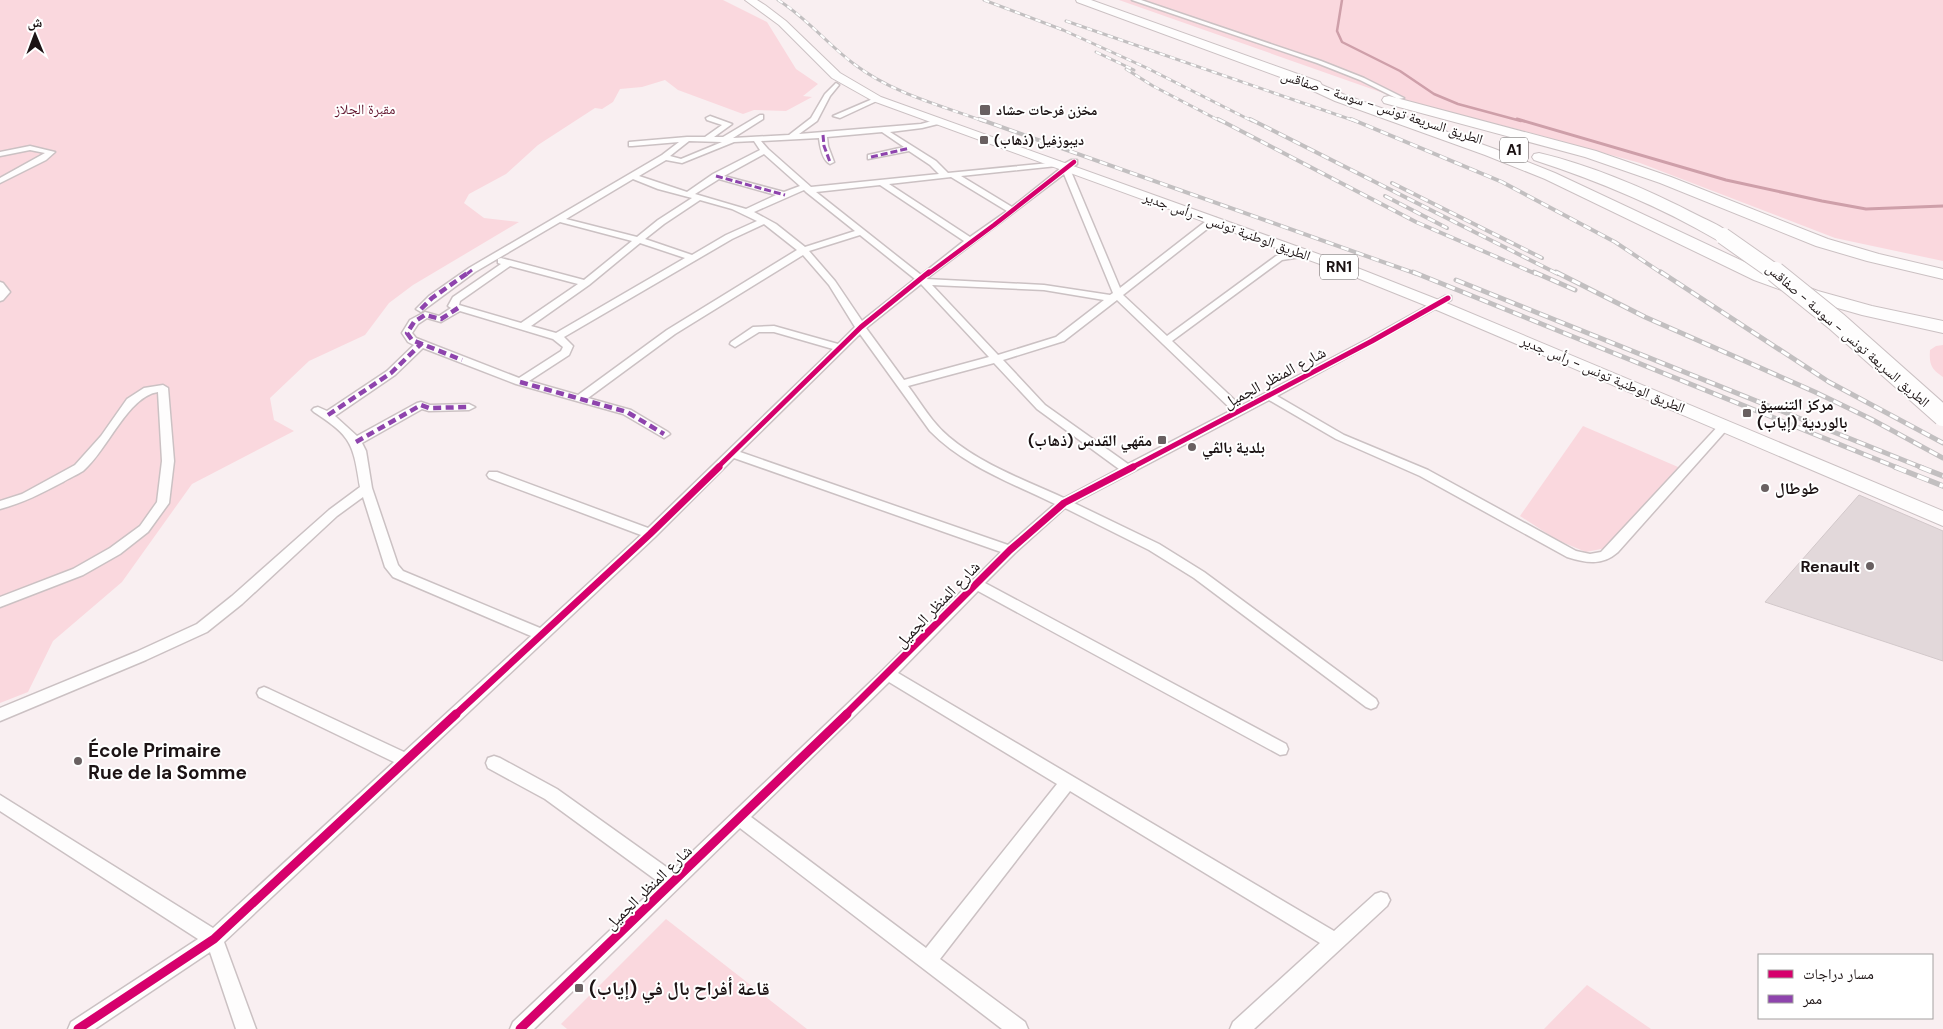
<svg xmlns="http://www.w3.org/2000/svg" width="1943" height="1029" font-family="'DM Sans','Noto Naskh Arabic',sans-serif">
<rect width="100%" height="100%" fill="#f9eff1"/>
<g fill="#fad8de">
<polygon points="0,0 723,0 767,22 796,69 818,84 803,96 812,97 786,111 754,110 743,114 678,90 665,80 642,87 620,89 613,102 602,109 595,108 538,145 506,174 469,194 464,203 484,218 519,222 413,285 389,303 365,335 309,361 270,398 274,420 294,431 192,484 122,582 53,641 28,692 0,703"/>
<polygon points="1119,0 1943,0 1943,261 1835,238 1640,163 1517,129 1423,107"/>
<path d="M1943,345V377C1931,369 1929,364 1930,350L1936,346Z"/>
<polygon points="1583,426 1685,470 1621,545 1586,552 1557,540 1520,516"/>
<polygon points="666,919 807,1029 567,1029 561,1024"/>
<polygon points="1587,985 1651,1029 1544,1029"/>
</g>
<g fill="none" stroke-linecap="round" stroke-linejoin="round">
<polyline stroke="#ce9fa9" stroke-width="2.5" points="1342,0 1337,31 1342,42 1400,71 1434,94 1458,104 1521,121"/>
<polyline stroke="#ce9fa9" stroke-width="3" points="1517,119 1726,180 1822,201 1866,209 1943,206"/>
</g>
<polygon fill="#e2d8da" stroke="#d2c8ca" points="1859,495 1943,531 1943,661 1765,602"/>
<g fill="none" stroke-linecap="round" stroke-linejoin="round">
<g stroke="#cbc1c3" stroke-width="3">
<g id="street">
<polygon points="1132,0 1141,0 1321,61 1364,78 1404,98 1398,99 1360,80 1317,63"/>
<path d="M836,83L839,85L830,96L817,121L799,134L921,124L939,119L943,121L942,123L922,128L890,132L936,161L948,173L1060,162V166H1057L961,176L1012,207L1061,168L1062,165L1071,160H1077V164L1070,169L1120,288L1210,218H1216V222L1123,295L1167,336L1276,256L1307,252V256L1282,260L1172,341L1241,406L1368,339L1445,296H1451V300L1277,396L1344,435L1428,470L1576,551L1590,554L1601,552L1721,423L1725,422L1731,425L1618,552C1602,566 1586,563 1567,557L1420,476L1336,439L1269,400L1074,503L1159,544L1204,572L1376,699L1378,703L1376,707L1371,709L1366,707L1194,578L1149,550L1065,508L1015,553L985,583L1286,744L1288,749L1286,754L1280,755L978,591L898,673L1334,931L1375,894L1381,892L1387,894L1390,900L1387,906L1254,1029H1230L1233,1022L1320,943L1070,791L940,959L1025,1022L1028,1029H1002L740,828L534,1029H510L513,1022L660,883L545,799L488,768L486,763L488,758L494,756L500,758L557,789L672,871L883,670L1001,552L734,458L655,537L224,942L256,1029H236L210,952L95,1029H68L71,1022L198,939L0,811V795L213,928L394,762L259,697L257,693L259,689L264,687L269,689L404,752L531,636L393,577L385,567L363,497L337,516L242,604L207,632L146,660L0,721V708L136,652L197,624L232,596L329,510L360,487C353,443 352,437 314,412L312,410L314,408L318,407L327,411L387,371L414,345L408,342L402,333L410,320L425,312L439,316L451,308L448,306L453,297L501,264L498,263V259L501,258L584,280L632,241L560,222L475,272L421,312L416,309L429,296L469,268L662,155L679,142L632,146H629V142L687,137H705L722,125L707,120L706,118L710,116L732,124L714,137H723L760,115H763V119L733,138L789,135L811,118L825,94ZM882,132L904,147L868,155V159L909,151L930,165L939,174L811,187L768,149L761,141L819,138C820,146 822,160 830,164L834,162L828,146L827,137ZM689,141L722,142L681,159L670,156ZM754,141L760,150L713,174L687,192L639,176L666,160L682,163L734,142ZM764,154L800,186L784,192L724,176ZM1064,174L1113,293L1110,295L1044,285L926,279ZM951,177L1007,211L970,237L889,184ZM633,179L658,189L692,198L658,220L637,237L566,219ZM719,179L776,195L746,209L695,194ZM880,185L964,241L921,275L816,192ZM804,190L806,192L855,231L805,247L776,224L754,212ZM700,200L732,209L757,221L726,235L692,255L645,239L664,224ZM764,224L797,250L667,330L578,395L529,381L569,355L573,346L564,337L732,239ZM860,235L915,279L862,321L835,281L809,251ZM640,243L685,258L556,333L531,326L589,285ZM803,255L829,285L855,327L838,344L774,326L753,327L731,342L730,344L735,347L759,332H774L833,349L648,528L497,472H489L487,475L489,478L641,535L540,628L403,571L398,565L372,488L366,451L362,443L422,409L429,411L469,410L475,407L469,404L430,405L421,402L417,403L357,436L335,416L395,375L423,348L516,384L623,414L664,438L670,434L668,432L631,410L588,398L675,334ZM510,266L578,284L521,323L459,305L460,301ZM921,284L989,357L904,380L866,328ZM932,285L1044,290L1104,300L1056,337L998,355ZM1117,300L1232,410L1128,464L1045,405L1003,360L1064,341ZM460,311L553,339L563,347L561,351L519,378L416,338L412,333L418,324L427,318L441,322ZM860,334L930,431C964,466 1012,483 1055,504L1008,545L740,452ZM994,363L1037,409L1119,469L1064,498C1025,480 982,465 949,437C932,423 921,403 908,386ZM889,682L1057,784L926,948L751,817Z"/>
<polygon points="875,98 881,99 840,118 833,116"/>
<polygon points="30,146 55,152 46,160 0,183 0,178 45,153 30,150 0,156 0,152"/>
<polygon points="0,282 3,283 10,292 3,300 0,301"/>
<path d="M163,385L168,388L174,461L169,503L148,532L120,554L83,575L0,607V597L73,569L110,548L140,526L157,502L162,461L158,392C128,396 107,451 83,471C77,475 69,478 63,482C42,493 23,503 0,509V501L22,494L75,465L101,436L127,399L144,388Z"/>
</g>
</g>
<g stroke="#cbc1c3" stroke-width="2">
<polygon id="primary" points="745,0 757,0 765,5 786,21 840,73 881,97 1360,269 1444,302 1943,511 1943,526 1432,308 1350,275 873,101 832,78 779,25"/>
</g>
<g stroke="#cbc1c3" stroke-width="2">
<g id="highway">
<polygon points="1076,0 1091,0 1320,82 1322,85 1345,95 1495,149 1555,173 1766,272 1818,291 1872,306 1943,321 1943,333 1862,315 1806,299 1754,280 1545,179 1485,155 1335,101 1294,82 1077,2"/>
<polygon points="1389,96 1596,151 1671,177 1828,239 1879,254 1943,269 1943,279 1867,261 1816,246 1660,183 1585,157 1384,103 1382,100 1384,97"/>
<path d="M1539,153C1594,166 1649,190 1699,216C1709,221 1725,227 1731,236L1729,240H1717C1659,206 1598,181 1534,160L1532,157L1534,154Z"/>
</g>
</g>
<use href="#street" fill="#fefdfd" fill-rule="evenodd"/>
<use href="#primary" fill="#fefdfd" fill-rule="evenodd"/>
<use href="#highway" fill="#fefdfd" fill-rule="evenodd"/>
<g stroke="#c2bfc0" stroke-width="3">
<g id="rail-far3">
<path d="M778,0C807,18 827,44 854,64C892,93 939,105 983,121"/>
<polyline points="984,0 1063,30 1147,68 1252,121"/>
<polyline points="1066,21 1355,121"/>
<polyline points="1096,52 1134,70"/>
<polyline points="1126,69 1153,86 1220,121"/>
</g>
</g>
<g stroke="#c2bfc0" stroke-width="4">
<g id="rail-far2">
<polyline points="979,119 1417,274"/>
<polyline points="1218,119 1416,222 1536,274"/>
<polyline points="1250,119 1558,274"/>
<polyline points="1351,119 1502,182 1615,242 1663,274"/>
<polyline points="1392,183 1542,258"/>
<polyline points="1385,196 1447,228"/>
</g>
</g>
<g stroke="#c2bfc0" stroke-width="5">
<g id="rail-far1">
<polyline points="1413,272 1898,468"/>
<polyline points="1534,272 1575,290"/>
<polyline points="1556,272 1645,317 1815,392 1871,419 1943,458"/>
<polyline points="1661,272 1829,382 1943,443"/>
<polyline points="1456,280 1923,468"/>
</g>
</g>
<g stroke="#c2bfc0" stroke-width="5.5">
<g id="rail">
<polyline points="1895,467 1943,486"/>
<polyline points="1920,467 1943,476"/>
</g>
</g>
<use href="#rail-far3" stroke="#fff" stroke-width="2" stroke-dasharray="5.5" stroke-linecap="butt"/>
<use href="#rail-far2" stroke="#fff" stroke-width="2.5" stroke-dasharray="8" stroke-linecap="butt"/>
<use href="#rail-far1" stroke="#fff" stroke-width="3" stroke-dasharray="9" stroke-linecap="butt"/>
<use href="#rail" stroke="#fff" stroke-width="4" stroke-dasharray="12" stroke-linecap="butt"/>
<g stroke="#cbc1c3" stroke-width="18" stroke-linecap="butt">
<polyline id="highway-bridge-far1" points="1723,236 1777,274"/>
</g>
<g stroke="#cbc1c3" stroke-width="22" stroke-linecap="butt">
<polyline id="highway-bridge" points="1775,272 1837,322 1943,416"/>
</g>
<use href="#highway-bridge-far1" stroke="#fefdfd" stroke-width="16"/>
<use href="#highway-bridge" stroke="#fefdfd" stroke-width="20"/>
<g stroke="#8e44ad" stroke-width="3" stroke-dasharray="7 3" stroke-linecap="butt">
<polyline points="823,135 824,146 830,162"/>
<polyline points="871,157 910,148"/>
<polyline points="716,176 785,195"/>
<polyline points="467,274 472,270"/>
</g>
<g stroke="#8e44ad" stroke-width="4.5" stroke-dasharray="8 4.5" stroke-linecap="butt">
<polyline points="458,308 441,319 425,315 414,322 407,333 412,340 462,360"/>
<polyline points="421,309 432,298 469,272"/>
<polyline points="520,382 627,412 664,434"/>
<polyline points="328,415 391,373 422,343"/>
<polyline points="356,442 421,405 429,408 469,407"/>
</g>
<g stroke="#fff" stroke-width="6">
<polyline id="cycleway-far3" points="928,274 994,225 1074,162"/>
</g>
<g stroke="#fff" stroke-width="8">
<g id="cycleway-far2">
<polyline points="717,468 861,327 929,272"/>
<polyline points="1131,468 1372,341 1448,298"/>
</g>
</g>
<g stroke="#fff" stroke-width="10">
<g id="cycleway-far1">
<polyline points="455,715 650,534 719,467"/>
<polyline points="845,715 1010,550 1064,503 1133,467"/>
</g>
</g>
<g stroke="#fff" stroke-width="12">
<g id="cycleway">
<polyline points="78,1029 214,939 456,714"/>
<polyline points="520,1029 847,714"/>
</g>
</g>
<use href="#cycleway-far3" stroke="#d6006c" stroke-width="4.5"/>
<use href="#cycleway-far2" stroke="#d6006c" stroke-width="5"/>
<use href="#cycleway-far1" stroke="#d6006c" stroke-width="7"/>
<use href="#cycleway" stroke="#d6006c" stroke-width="9"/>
</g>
<g fill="#696061" stroke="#fff" stroke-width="2">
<rect x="979" y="104" width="12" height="12" rx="2.5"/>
<rect x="979" y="135" width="10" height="10" rx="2.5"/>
<rect x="1742" y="408" width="10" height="10" rx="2.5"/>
<rect x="1157" y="435" width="10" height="10" rx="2.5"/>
<circle cx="1192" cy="447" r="5"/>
<circle cx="1765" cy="488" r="5"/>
<circle cx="1870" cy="566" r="5"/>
<circle cx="78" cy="761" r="5"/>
<rect x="574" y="983" width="10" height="10" rx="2.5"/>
</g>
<g text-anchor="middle" stroke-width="4" stroke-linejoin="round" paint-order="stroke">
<g font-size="14" fill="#1c1314" stroke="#fff">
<text transform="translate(1382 107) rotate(18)" y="5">الطريق السريعة تونس - سوسة - صفاقس</text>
<text transform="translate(1227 226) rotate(20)" y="5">الطريق الوطنية تونس - رأس جدير</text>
<text transform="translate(1848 335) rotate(41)" y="5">الطريق السريعة تونس - سوسة - صفاقس</text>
<text transform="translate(1603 374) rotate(23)" y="5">الطريق الوطنية تونس - رأس جدير</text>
</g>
<g font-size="14" fill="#62162e" stroke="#fff">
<text x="365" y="114">مقبرة الجلاز</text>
</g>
<g font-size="14" font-weight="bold" fill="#1c1314" stroke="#fff" text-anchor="start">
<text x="996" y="115">مخزن فرحات حشاد</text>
<text x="994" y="145">ديبوزفيل (ذهاب)</text>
</g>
<g fill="#fff" stroke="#605a5a" stroke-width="1">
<rect x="1500" y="137.5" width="28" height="25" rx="4"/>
<rect x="1320" y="254.5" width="38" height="25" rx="4"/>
</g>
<g font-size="15" font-weight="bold" fill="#1c1314">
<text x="1514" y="155">A1</text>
<text x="1339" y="272">RN1</text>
</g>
<g font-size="16" fill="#1c1314" stroke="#fff">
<text transform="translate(1274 377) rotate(-28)" y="6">شارع المنظر الجميل</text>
<text transform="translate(937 604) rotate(-46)" y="6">شارع المنظر الجميل</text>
<text transform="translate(648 887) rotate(-44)" y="6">شارع المنظر الجميل</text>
</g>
<g font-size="16" font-weight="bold" fill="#1c1314" stroke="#fff" text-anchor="start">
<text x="1757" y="410">مركز التنسيق<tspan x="1757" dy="18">بالوردية (إياب)</tspan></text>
<text x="1152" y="446" text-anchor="end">مقهي القدس (ذهاب)</text>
<text x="1202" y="453">بلدية بالڤي</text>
<text x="1775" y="494">طوطال</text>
<text x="1860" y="572" text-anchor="end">Renault</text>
</g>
<g font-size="19" font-weight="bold" fill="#1c1314" stroke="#fff" text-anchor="start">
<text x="88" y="757">École Primaire<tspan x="88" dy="22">Rue de la Somme</tspan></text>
<text x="589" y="995">قاعة أفراح بال في (إياب)</text>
</g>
</g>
<rect x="1758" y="954" width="175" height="65" fill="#ffffff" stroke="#a4a1a1"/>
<rect x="1768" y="970" width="25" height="8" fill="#d6006c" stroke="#a4a1a1"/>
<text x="1803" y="979" font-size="15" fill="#1c1314">مسار دراجات</text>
<rect x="1768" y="995" width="25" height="8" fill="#8e44ad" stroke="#a4a1a1"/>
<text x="1803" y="1004" font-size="15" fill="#1c1314">ممر</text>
<g transform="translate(35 35) rotate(359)" stroke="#ffffff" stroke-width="4" paint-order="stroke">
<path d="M0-4L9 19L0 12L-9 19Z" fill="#1c1314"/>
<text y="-8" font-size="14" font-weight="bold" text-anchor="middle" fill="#1c1314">ش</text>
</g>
</svg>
